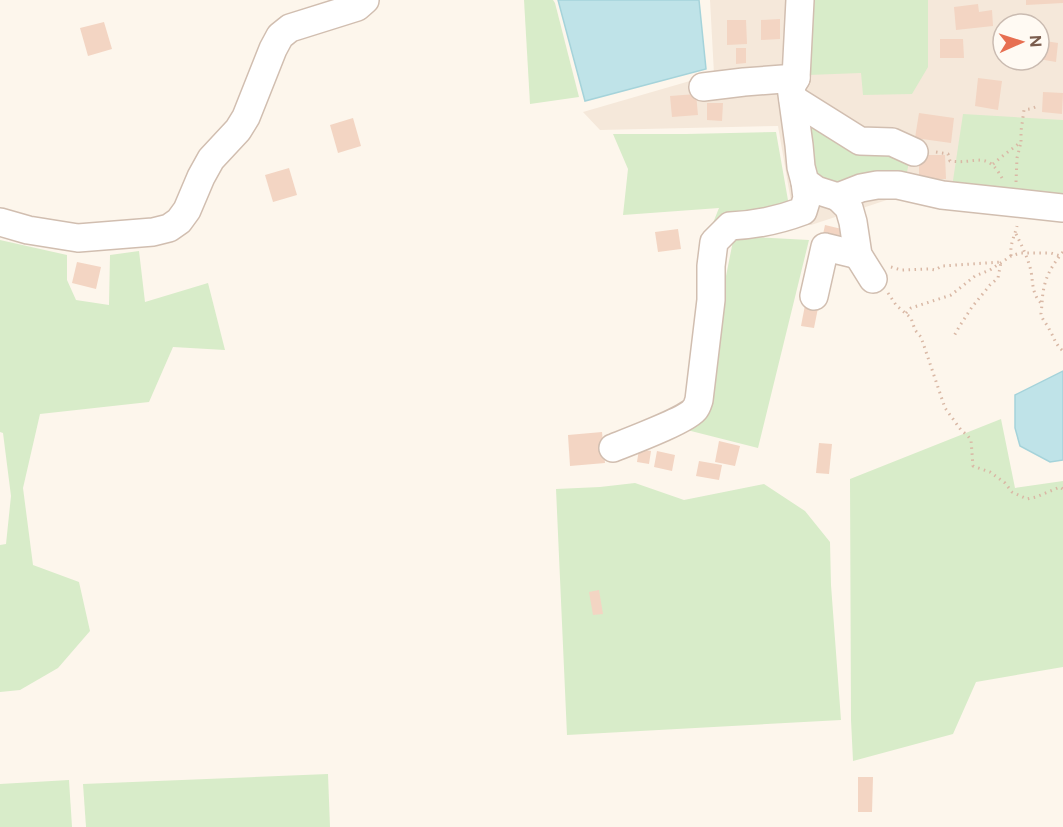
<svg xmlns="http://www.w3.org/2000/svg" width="1063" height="827" font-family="Figtree,sans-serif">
<rect width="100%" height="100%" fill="#fdf6ec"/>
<path fill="#f5e8da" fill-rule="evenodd" d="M710,0H1063V223L902,195L811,225L794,219L778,126L600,130L583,112L714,74ZM1003,24H1039V60H1003Z"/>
<g fill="#d8ecc9">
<polygon points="524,0 553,0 555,3 579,97 530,104"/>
<polygon points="800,0 928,0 928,67 912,94 863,95 861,73 808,75"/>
<polygon points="963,114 1063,120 1063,197 952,187"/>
<polygon points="803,119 910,157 905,182 840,190 810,179"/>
<polygon points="776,132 789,206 747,213 713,223 719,208 623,215 628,169 613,134 686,134"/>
<polygon points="734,236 809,240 758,448 687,430 721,301"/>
<polygon points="0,240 67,255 67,280 76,300 109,305 110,255 139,251 145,302 208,283 225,350 173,347 149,402 40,414 23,488 33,565 79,582 90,631 58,668 20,690 0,692 0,545 6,544 11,496 3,433 0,432"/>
<polygon points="1001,419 1015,488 1063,481 1063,667 976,682 953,734 853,761 851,720 850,479"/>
<polygon points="635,483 684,500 764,484 805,511 830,542 831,585 841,720 567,735 556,489 600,487"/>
<polygon points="328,774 330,827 86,827 83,784"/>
<polygon points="69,780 72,827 0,827 0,784"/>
</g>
<g fill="#bfe3e8" stroke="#a5d3da" stroke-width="1.5">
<polygon points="558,0 699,0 706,69 585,101"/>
<polygon points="1063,371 1063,460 1050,462 1020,446 1015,428 1015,395"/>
</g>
<g fill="#f3d5c3">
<polygon points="1026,0 1063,0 1063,3 1026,5"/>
<polygon points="978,4 979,12 992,10 993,26 956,30 954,7"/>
<polygon points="780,19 780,39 761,40 761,20"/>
<polygon points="727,20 746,20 747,44 727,45"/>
<polygon points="104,22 112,49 88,56 80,28"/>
<polygon points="940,39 963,39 964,58 940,58"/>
<polygon points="1039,40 1058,43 1056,62 1039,59"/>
<polygon points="736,48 746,48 746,63 736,64"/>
<polygon points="978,78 1002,81 998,110 975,106"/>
<polygon points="1043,92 1063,93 1062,114 1042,112"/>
<polygon points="696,94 698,115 672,117 670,96"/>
<polygon points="707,103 723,103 722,121 707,120"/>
<polygon points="919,113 954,118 951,143 915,138"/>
<polygon points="353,118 361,146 338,153 330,125"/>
<polygon points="919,155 945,155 946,179 919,179"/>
<polygon points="289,168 297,195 273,202 265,175"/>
<polygon points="825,225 846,230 844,244 822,239"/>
<polygon points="678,229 681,249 658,252 655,232"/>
<polygon points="77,262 101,267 96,289 72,283"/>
<polygon points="805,305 818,308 814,328 801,326"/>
<polygon points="602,432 605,463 570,466 568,435"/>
<polygon points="719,441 740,446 735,466 715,462"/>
<polygon points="819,443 832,444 829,474 816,473"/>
<polygon points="639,449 651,451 649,464 637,462"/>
<polygon points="657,451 675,455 672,471 654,467"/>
<polygon points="699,461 722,465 719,480 696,476"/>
<polygon points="599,590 603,614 593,615 589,592"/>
<polygon points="858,777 873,777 872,812 858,812"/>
</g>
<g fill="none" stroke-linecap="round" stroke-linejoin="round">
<g stroke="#d1beb0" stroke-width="30">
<g id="minor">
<polyline points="800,0 796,78 791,87 799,145 801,167 805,182 816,190 838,197 861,188 877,185 898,185 942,195 1063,208"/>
<polyline points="703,87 744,82 796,78"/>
<polyline points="793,99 860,141 892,142 914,152"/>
<polyline points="838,197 849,208 853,222 858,255 873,279"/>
<polyline points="0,222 28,230 78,238 153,232 169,228 179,221 187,210 201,177 211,159 238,130 246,117 273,49 280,36 290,28 357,7 365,0"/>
<polyline points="814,296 825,247 858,255"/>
<path d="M613,448C628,442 689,419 695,409C697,407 698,403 699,400L711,300V266L714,242L730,226C756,225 779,220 803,211L807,198L805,182"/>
</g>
</g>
<g stroke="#d9b8a5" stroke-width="3" stroke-dasharray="1.5 4.5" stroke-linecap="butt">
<path d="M936,152L948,154L950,161C976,165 986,149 1002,178"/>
<polyline points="993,164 1000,158 1021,142 1021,131 1024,110 1030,109 1038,106"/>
<polyline points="1016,182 1017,158 1021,142"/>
<path d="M1016,234C1022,246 1028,258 1031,271C1033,283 1032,294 1041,303"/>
<path d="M1063,252C1049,269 1043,281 1042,304C1042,305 1041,313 1041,314C1042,320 1048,325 1050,331C1055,339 1055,344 1063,351"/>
<path d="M1011,256C1010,243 1014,238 1017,226"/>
<polyline points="891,267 901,270 929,269 935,270 942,266 1001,262 998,278 990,285 972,307 959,327 954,336"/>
<polyline points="888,293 896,305 911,318 915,330 921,337 945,408 961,430 967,435 971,440 973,466 990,472 1005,483 1012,492 1027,499 1036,497 1060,487 1063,489"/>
<polyline points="906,313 911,308 951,295 975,276 990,270 1011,256 1020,253 1051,253 1060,256"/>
</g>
<use href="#minor" stroke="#fff" stroke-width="27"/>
</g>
<g transform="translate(1021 42) rotate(87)"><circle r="28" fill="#fffaf3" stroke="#cabbb1" stroke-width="1.5"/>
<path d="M0-4.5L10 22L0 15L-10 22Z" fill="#e76f51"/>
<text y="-9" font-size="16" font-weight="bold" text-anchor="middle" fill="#7a5c4d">N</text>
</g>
</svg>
